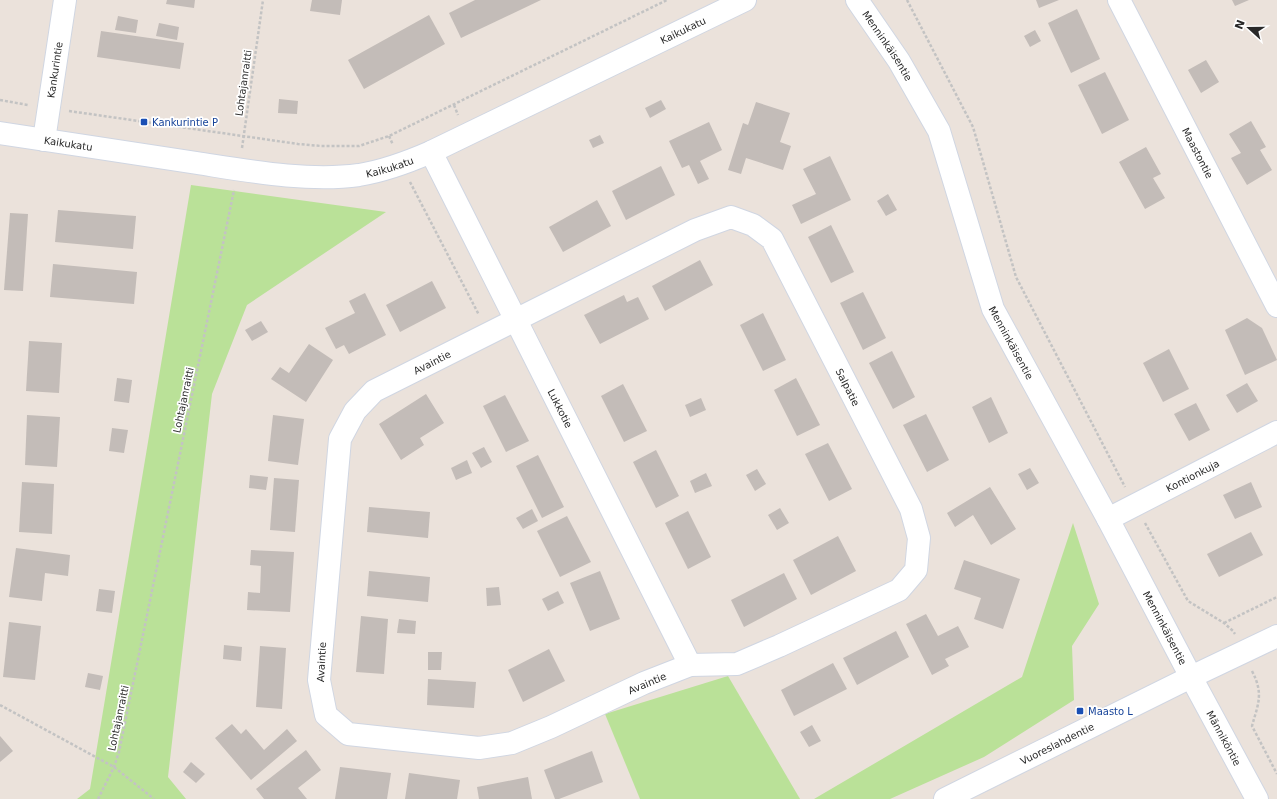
<svg xmlns="http://www.w3.org/2000/svg" width="1277" height="799" font-family="'DejaVu Sans',sans-serif">
<rect width="100%" height="100%" fill="#ebe2db"/>
<g fill="#bae198">
<polygon points="191,185 386,212 247,305 212,394 168,777 186,799 77,799 90,789"/>
<polygon points="1073,523 1099,604 1072,646 1074,700 984,757 890,799 814,799 1022,677"/>
<polygon points="728,676 800,799 640,799 605,714"/>
</g>
<g fill="#c3bcb8">
<polygon points="167,0 195,0 194,8 166,4"/>
<polygon points="312,0 342,0 340,15 310,11"/>
<polygon points="475,0 541,0 461,38 449,13"/>
<polygon points="1036,0 1059,0 1039,8"/>
<polygon points="1232,0 1249,0 1235,6"/>
<polygon points="1077,9 1100,59 1071,73 1048,23"/>
<polygon points="429,15 445,44 364,89 348,60"/>
<polygon points="118,16 138,20 136,33 115,30"/>
<polygon points="159,23 179,27 177,40 156,36"/>
<polygon points="1035,30 1041,41 1030,47 1024,36"/>
<polygon points="101,31 184,43 180,69 97,57"/>
<polygon points="1206,60 1219,82 1201,93 1188,70"/>
<polygon points="1105,72 1129,120 1102,134 1078,85"/>
<polygon points="279,99 298,101 297,114 278,113"/>
<polygon points="661,100 666,109 650,118 645,108"/>
<polygon points="756,102 790,113 780,142 791,146 783,170 746,158 741,174 728,170 743,123 748,125"/>
<polygon points="1251,121 1266,147 1260,150 1272,170 1247,185 1231,158 1241,153 1229,134"/>
<polygon points="709,122 722,150 700,161 709,179 698,184 689,165 682,168 669,141"/>
<polygon points="600,135 604,143 593,148 589,140"/>
<polygon points="1146,147 1161,174 1153,178 1165,198 1145,209 1119,162"/>
<polygon points="830,156 851,200 801,224 792,205 816,194 803,169"/>
<polygon points="661,166 675,195 626,220 612,191"/>
<polygon points="888,194 897,210 886,216 877,201"/>
<polygon points="597,200 611,226 563,252 549,227"/>
<polygon points="58,210 136,216 133,249 55,242"/>
<polygon points="10,213 28,214 23,291 4,290"/>
<polygon points="831,225 854,272 831,283 808,237"/>
<polygon points="700,260 713,285 665,311 652,286"/>
<polygon points="53,264 137,272 134,304 50,297"/>
<polygon points="432,281 446,308 400,332 386,305"/>
<polygon points="863,292 886,338 863,350 840,303"/>
<polygon points="365,293 386,335 349,354 344,345 336,349 325,328 355,313 349,301"/>
<polygon points="624,295 627,302 638,297 649,319 600,344 584,315"/>
<polygon points="763,313 786,360 763,371 740,325"/>
<polygon points="1247,318 1262,328 1277,360 1245,375 1225,330"/>
<polygon points="261,321 268,332 252,341 245,330"/>
<polygon points="29,341 62,343 59,393 26,391"/>
<polygon points="309,344 333,360 306,402 271,379 280,367 289,373"/>
<polygon points="1169,349 1189,389 1163,402 1143,363"/>
<polygon points="892,351 915,397 893,409 869,363"/>
<polygon points="117,378 132,380 129,403 114,401"/>
<polygon points="796,378 820,425 797,436 774,390"/>
<polygon points="1247,383 1258,401 1237,413 1226,395"/>
<polygon points="623,384 647,431 624,442 601,396"/>
<polygon points="426,394 444,423 420,438 424,445 401,460 379,424"/>
<polygon points="505,395 529,441 506,452 483,406"/>
<polygon points="991,397 1008,433 989,443 972,407"/>
<polygon points="701,398 706,410 690,417 685,405"/>
<polygon points="1196,403 1210,430 1189,441 1174,414"/>
<polygon points="926,414 949,460 927,472 903,425"/>
<polygon points="27,415 60,417 57,467 25,465"/>
<polygon points="273,415 304,419 298,465 268,461"/>
<polygon points="112,428 128,430 124,453 109,451"/>
<polygon points="828,443 852,489 829,501 805,454"/>
<polygon points="484,447 492,462 481,468 472,453"/>
<polygon points="656,450 679,496 656,508 633,462"/>
<polygon points="538,455 564,507 542,518 516,466"/>
<polygon points="467,460 472,473 456,480 451,468"/>
<polygon points="1030,468 1039,483 1027,490 1018,474"/>
<polygon points="757,469 766,484 755,491 746,475"/>
<polygon points="706,473 712,486 695,493 690,481"/>
<polygon points="250,475 268,477 266,490 249,488"/>
<polygon points="274,478 299,480 295,532 270,530"/>
<polygon points="22,482 54,484 52,534 19,532"/>
<polygon points="1251,482 1262,507 1235,519 1223,495"/>
<polygon points="990,487 1016,529 991,545 973,515 955,527 947,513"/>
<polygon points="369,507 430,512 428,538 367,532"/>
<polygon points="780,508 789,523 777,530 768,515"/>
<polygon points="532,509 538,521 523,529 516,518"/>
<polygon points="688,511 711,557 688,569 665,523"/>
<polygon points="567,516 591,562 560,577 537,531"/>
<polygon points="1251,532 1263,555 1219,577 1207,554"/>
<polygon points="838,536 856,571 811,595 793,560"/>
<polygon points="16,548 70,555 68,576 45,573 42,601 9,597"/>
<polygon points="251,550 294,552 290,612 247,610 248,592 260,593 261,566 250,565"/>
<polygon points="964,560 1020,579 1003,629 974,619 981,598 954,589"/>
<polygon points="369,571 430,577 428,602 367,596"/>
<polygon points="600,571 620,619 590,631 570,583"/>
<polygon points="784,573 797,599 744,627 731,600"/>
<polygon points="499,587 501,605 487,606 486,588"/>
<polygon points="99,589 115,591 112,613 96,611"/>
<polygon points="558,591 564,603 548,611 542,599"/>
<polygon points="926,614 938,636 958,626 969,647 945,659 949,666 932,675 906,624"/>
<polygon points="361,616 388,619 384,674 356,672"/>
<polygon points="399,619 416,621 415,634 397,633"/>
<polygon points="9,622 41,626 35,680 3,677"/>
<polygon points="896,631 909,657 857,685 843,658"/>
<polygon points="224,645 242,647 241,661 223,659"/>
<polygon points="260,646 286,648 282,709 256,707"/>
<polygon points="549,649 565,681 523,702 508,670"/>
<polygon points="428,652 442,652 441,670 428,670"/>
<polygon points="833,663 847,689 794,716 781,690"/>
<polygon points="88,673 103,676 100,690 85,687"/>
<polygon points="428,679 476,682 474,708 427,705"/>
<polygon points="232,724 241,734 246,729 264,750 287,729 297,741 251,780 215,738"/>
<polygon points="812,725 821,741 809,747 800,732"/>
<polygon points="0,736 13,751 0,762"/>
<polygon points="306,750 321,770 298,788 307,799 264,799 256,789"/>
<polygon points="592,751 603,782 559,799 555,799 544,770"/>
<polygon points="191,762 205,774 196,783 183,772"/>
<polygon points="340,767 391,773 387,799 335,799"/>
<polygon points="409,773 460,780 457,799 405,799"/>
<polygon points="528,777 532,799 479,799 477,787"/>
</g>
<g fill="none" stroke-linecap="round" stroke-linejoin="round">
<g stroke="#d0d6e2" stroke-width="24">
<g id="street">
<path id="s1" d="M857,0L899,61L939,131L993,309L1108,519L1191,677L1257,799"/>
<path id="s2" d="M1119,0L1277,306"/>
<path id="s3" d="M0,133C66,143 131,153 197,163C249,171 308,182 359,175C384,171 408,162 431,152L745,0"/>
<path id="s4" d="M44,140L65,0"/>
<path id="s5" d="M431,152L690,665"/>
<polygon points="731,217 753,225 772,239 911,509 919,538 916,570 899,590 779,646 737,664 690,665 644,683 551,727 512,743 479,748 348,734 326,715 319,680 340,439 355,411 374,391 695,230"/>
<path id="s6" d="M1108,519L1277,432"/>
</g>
</g>
<g stroke="#d0d6e2" stroke-width="24">
<g id="secondary">
<path id="s7" d="M945,799L1191,677L1277,636"/>
</g>
</g>
<g stroke="#c3c3c3" stroke-width="2.5" stroke-dasharray="3 2" stroke-linecap="butt">
<polyline points="907,0 973,127 1016,277 1125,487"/>
<polyline points="0,100 28,105"/>
<polyline points="454,105 458,115"/>
<polyline points="69,111 298,144 321,146 359,146 389,136 667,0"/>
<polyline points="389,136 393,145"/>
<polyline points="242,148 263,0"/>
<polyline points="410,182 479,315"/>
<polyline points="1145,523 1188,601 1224,623 1233,631 1235,634"/>
<polyline points="1224,623 1277,597"/>
<path d="M1252,671C1264,694 1258,704 1252,726L1277,774"/>
<polyline points="0,705 114,767 154,799"/>
<polyline points="98,799 114,767 119,752 234,190"/>
</g>
<use href="#street" stroke="#fff" stroke-width="22"/>
<use href="#secondary" stroke="#fff" stroke-width="22"/>
</g>
<g fill="#1a4fb4" stroke="#fff" stroke-width="1.5">
<rect x="140" y="118" width="8" height="8" rx="2"/>
<rect x="1076" y="707" width="8" height="8" rx="2"/>
</g>
<g text-anchor="middle" stroke-width="3.5" stroke-linejoin="round" paint-order="stroke">
<g font-size="10" fill="#292929" stroke="#fff">
<text dy="4" stroke="none"><textPath href="#s3" startOffset="718">Kaikukatu</textPath></text>
<text dy="4" stroke="none"><textPath href="#s1" startOffset="55">Menninkäisentie</textPath></text>
<text dy="4" stroke="none"><textPath href="#s4" startOffset="71">Kankurintie</textPath></text>
<text transform="translate(243 83) rotate(-82)" y="4">Lohtajanraitti</text>
<text dy="4" stroke="none"><textPath href="#s3" startOffset="69">Kaikukatu</textPath></text>
<text dy="4" stroke="none"><textPath href="#s2" startOffset="172">Maastontie</textPath></text>
<text dy="4" stroke="none"><textPath href="#s3" startOffset="394">Kaikukatu</textPath></text>
<text dy="4" stroke="none"><textPath href="#s1" startOffset="379">Menninkäisentie</textPath></text>
<text transform="translate(432 362) rotate(-27)" y="4">Avaintie</text>
<text transform="translate(848 387) rotate(63)" y="4">Salpatie</text>
<text transform="translate(183 400) rotate(-78)" y="4">Lohtajanraitti</text>
<text dy="4" stroke="none"><textPath href="#s5" startOffset="287">Lukkotie</textPath></text>
<text dy="4" stroke="none"><textPath href="#s6" startOffset="95">Kontionkuja</textPath></text>
<text dy="4" stroke="none"><textPath href="#s1" startOffset="703">Menninkäisentie</textPath></text>
<text transform="translate(321 662) rotate(-87)" y="4">Avaintie</text>
<text transform="translate(647 683) rotate(-23)" y="4">Avaintie</text>
<text transform="translate(118 718) rotate(-78)" y="4">Lohtajanraitti</text>
<text dy="4" stroke="none"><textPath href="#s1" startOffset="828">Männiköntie</textPath></text>
<text dy="4" stroke="none"><textPath href="#s7" startOffset="125">Vuoreslahdentie</textPath></text>
</g>
<g font-size="10" fill="#164399" stroke="#fff" text-anchor="start">
<text x="152" y="126">Kankurintie P</text>
<text x="1088" y="715">Maasto L</text>
</g>
</g>
<g transform="translate(1249 28) rotate(291)" stroke="#ffffff" stroke-width="3" paint-order="stroke">
<path d="M0-3L7 15L0 10L-7 15Z" fill="#292929"/>
<text y="-6" font-size="11" font-weight="bold" text-anchor="middle" fill="#292929">N</text>
</g>
</svg>
